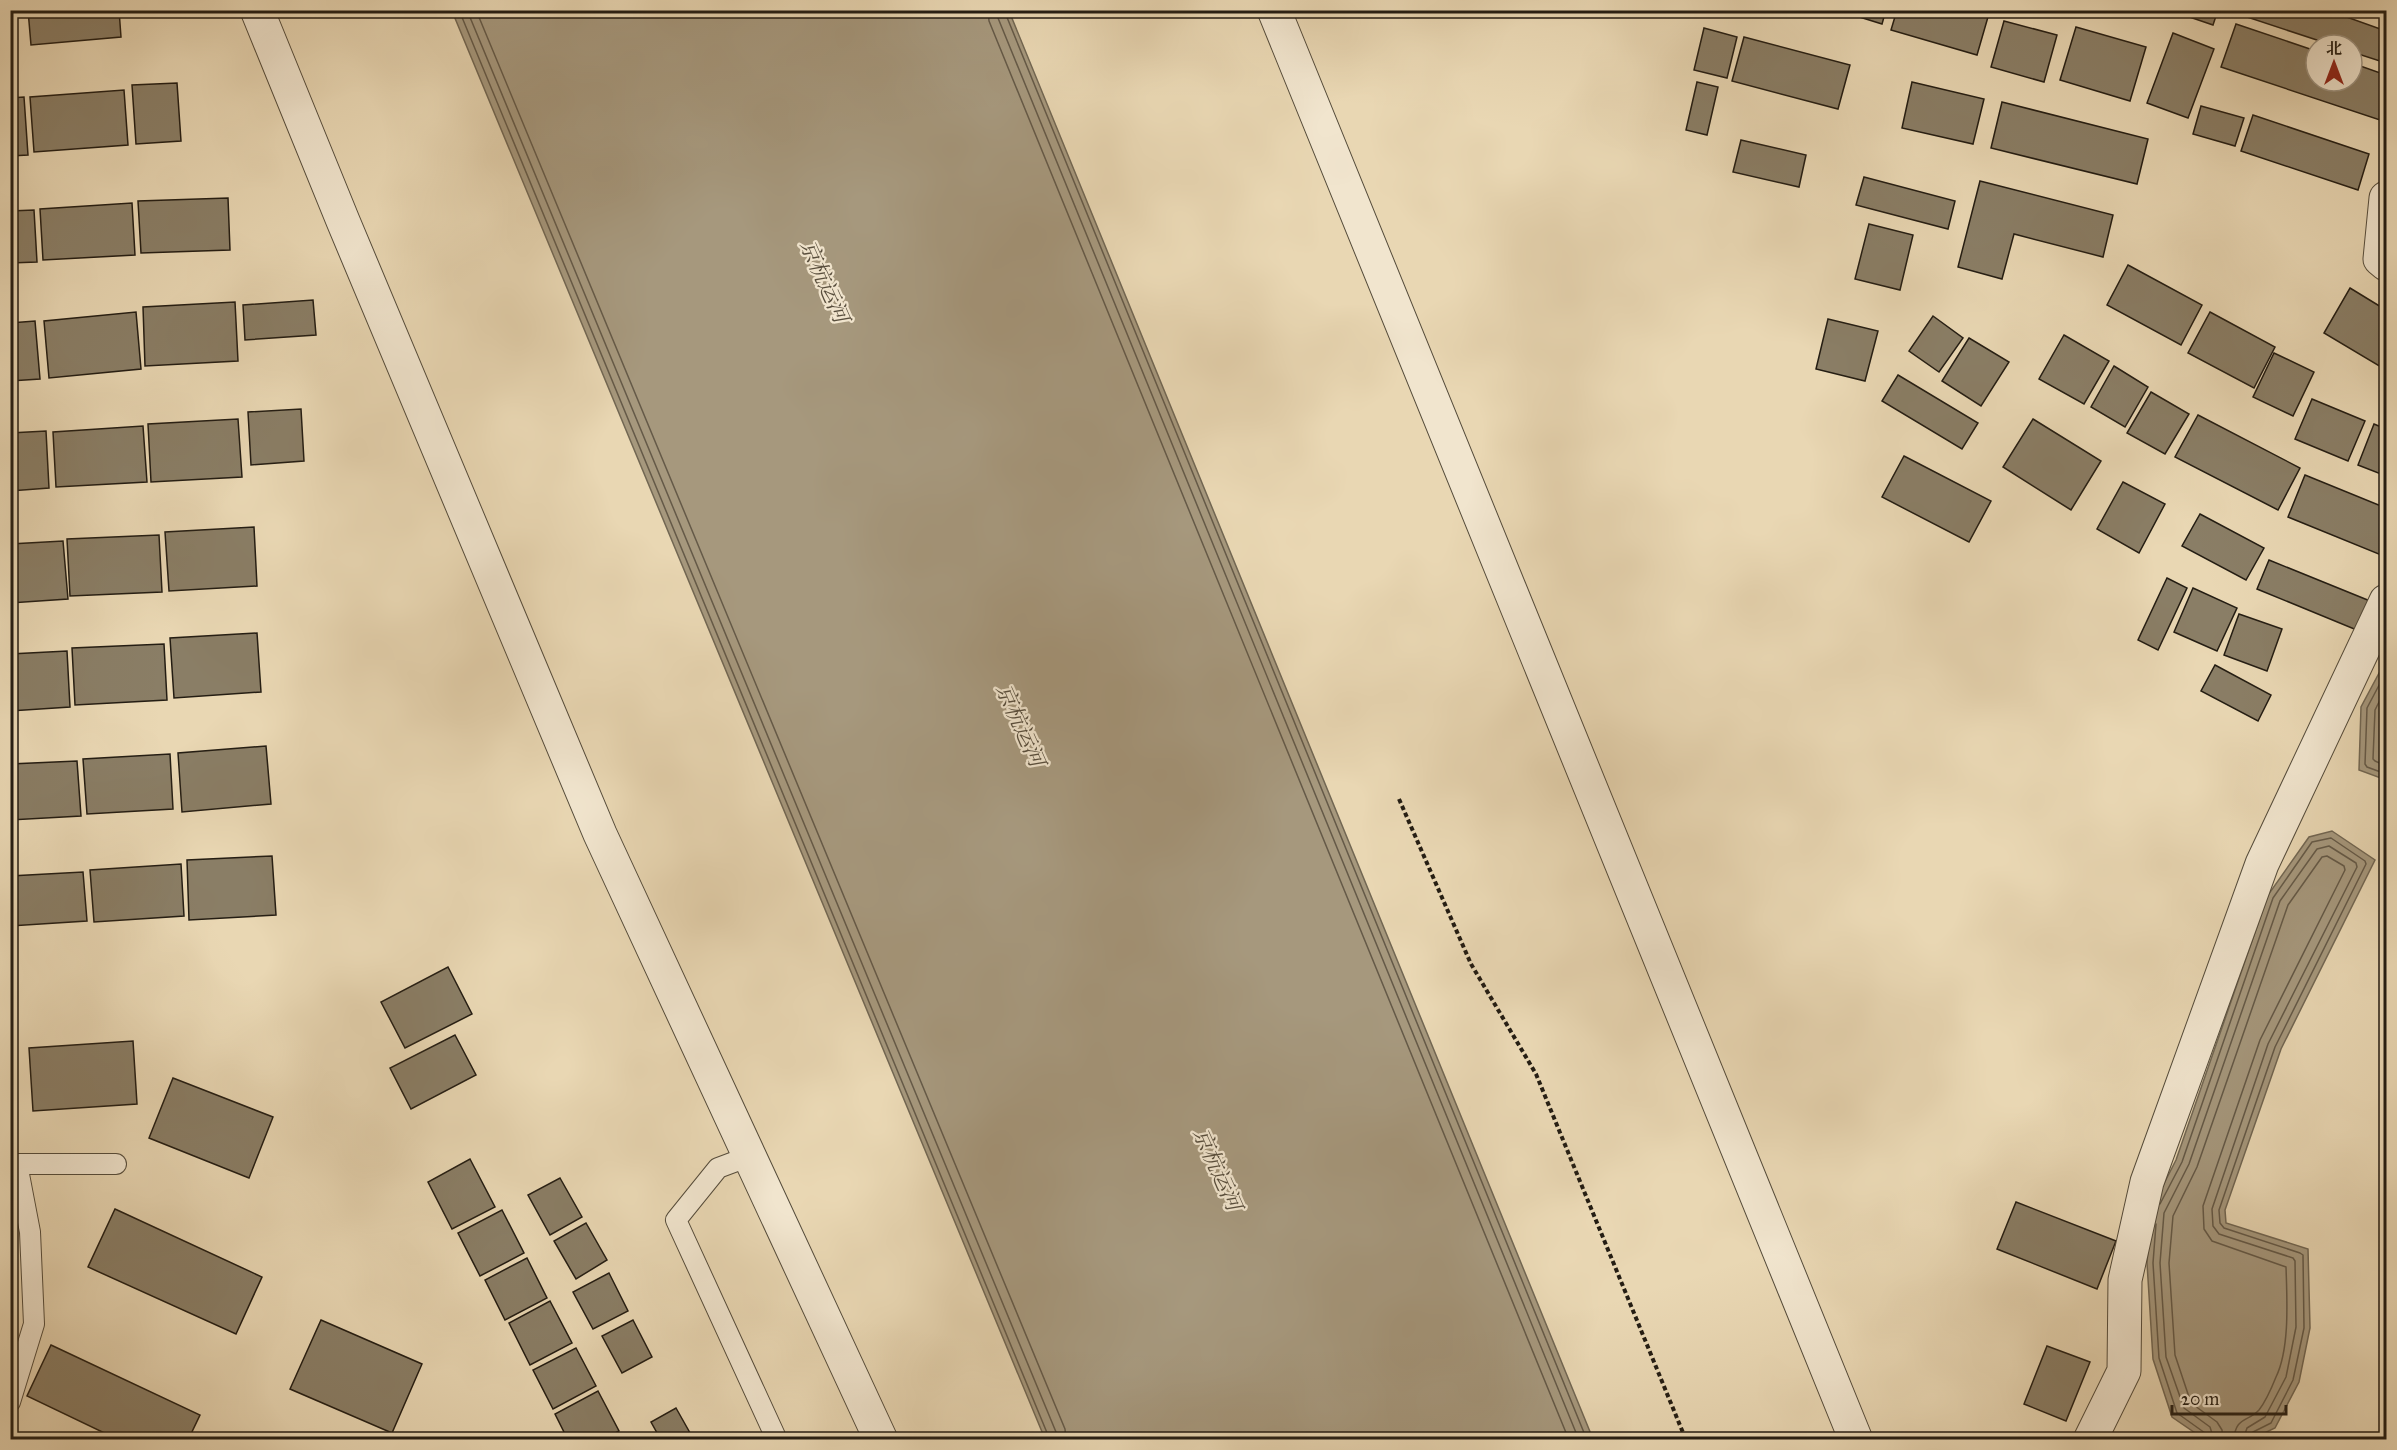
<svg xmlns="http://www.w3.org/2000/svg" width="2397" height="1450" font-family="'IM FELL Great Primer','Noto Serif SC',serif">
<rect width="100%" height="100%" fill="#e9d7b3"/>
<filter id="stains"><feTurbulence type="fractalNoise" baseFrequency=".00333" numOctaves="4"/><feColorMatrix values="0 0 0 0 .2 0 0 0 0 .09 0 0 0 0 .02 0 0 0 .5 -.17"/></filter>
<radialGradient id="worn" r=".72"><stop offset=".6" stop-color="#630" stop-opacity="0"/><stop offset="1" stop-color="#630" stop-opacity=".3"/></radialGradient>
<g fill="#a6987d" stroke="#726753" stroke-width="1.5">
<polygon points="452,11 1009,11 1593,1439 1045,1439"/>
<polygon points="2386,660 2386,780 2359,770 2361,707"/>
<polygon points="2332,831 2375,860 2281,1049 2225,1210 2226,1223 2308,1249 2310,1328 2299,1382 2275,1428 2252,1439 2204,1439 2172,1417 2153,1359 2147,1263 2151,1209 2176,1160 2268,895 2309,837"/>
</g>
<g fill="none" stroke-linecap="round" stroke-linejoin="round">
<g stroke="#655a48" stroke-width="1.5">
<polyline points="459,10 1050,1440"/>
<polyline points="467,10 1056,1432 1057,1440"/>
<polyline points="476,10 1065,1429 1066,1440"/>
<polyline points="988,10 989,21 1569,1440"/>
<polyline points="997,10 998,18 1579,1440"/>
<polyline points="1004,10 1587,1440"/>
<polyline points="2386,672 2367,708 2365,764 2367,767 2386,774"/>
<polyline points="2386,688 2375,710 2373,759 2375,761 2386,766"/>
<polyline points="2160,1204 2182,1162 2273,898 2312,842 2331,838 2365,861 2366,864 2275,1047 2219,1210 2220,1223 2224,1228 2300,1253 2303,1255 2304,1328 2293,1380 2271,1423 2253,1432 2251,1440"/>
<polyline points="2156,1224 2153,1263 2159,1358 2177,1413 2205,1433 2207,1440"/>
<polyline points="2214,1440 2210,1427 2184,1408 2166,1357 2160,1263 2164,1213 2189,1164 2280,901 2317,849 2329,846 2356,863 2357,867 2268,1044 2212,1209 2213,1226 2219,1234 2293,1258 2295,1261 2296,1327 2286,1377 2265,1417 2247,1428 2243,1440"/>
<path d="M2223,1440L2222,1430L2217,1422L2191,1403L2175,1355L2169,1263L2173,1216L2197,1167L2288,905L2322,857L2327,856L2344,866L2345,870L2260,1040L2203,1206L2204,1229L2212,1241L2286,1267C2287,1299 2290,1348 2276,1377C2272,1387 2266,1401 2259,1410C2248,1422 2235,1417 2234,1440"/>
</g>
</g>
<g fill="#8a7e66" stroke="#241d13" stroke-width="1.5">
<polygon points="10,10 13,10 16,47 10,47"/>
<polygon points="28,10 119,10 121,37 31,45"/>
<polygon points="1837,10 1886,10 1882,24"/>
<polygon points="1897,10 1990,10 1977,55 1891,30"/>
<polygon points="2169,10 2218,10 2213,25"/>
<polygon points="2245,10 2327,10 2386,31 2386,63 2352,52 2352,45 2332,45 2244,16"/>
<polygon points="2004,21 2057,35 2044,82 1991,67"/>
<polygon points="2236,24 2316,51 2316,81 2352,81 2352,63 2386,75 2386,122 2221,67"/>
<polygon points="2076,27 2146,47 2130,101 2060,80"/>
<polygon points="1704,28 1737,37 1727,78 1694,70"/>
<polygon points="2173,33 2214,49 2188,118 2147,103"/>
<polygon points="1744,37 1850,65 1838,109 1732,81"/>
<polygon points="1697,82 1718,87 1707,135 1686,130"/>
<polygon points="1912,82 1984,99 1973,144 1902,128"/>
<polygon points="177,83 181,141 136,144 132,85"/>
<polygon points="124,90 128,145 34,152 30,97"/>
<polygon points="24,97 28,155 10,156 10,98"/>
<polygon points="2002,102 2148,139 2137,184 1991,148"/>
<polygon points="2201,106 2244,118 2235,146 2193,134"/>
<polygon points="2253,115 2369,154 2358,190 2241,151"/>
<polygon points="1741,140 1806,155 1799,187 1733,172"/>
<polygon points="1864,177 1955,201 1948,229 1856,205"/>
<polygon points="1980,181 2113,215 2103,257 2014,234 2002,279 1958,267"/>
<polygon points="228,198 230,250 141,253 138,201"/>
<polygon points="132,203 135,255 43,260 40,209"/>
<polygon points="34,210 37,262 10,263 10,211"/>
<polygon points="1869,224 1913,235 1900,290 1855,279"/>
<polygon points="2128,265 2202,305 2181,345 2107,305"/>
<polygon points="2350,288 2386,310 2386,370 2324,333"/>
<polygon points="313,300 316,335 245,340 243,305"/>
<polygon points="235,302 238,361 145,366 143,307"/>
<polygon points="136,312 141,369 49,378 44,321"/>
<polygon points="2210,312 2275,347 2254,388 2188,353"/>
<polygon points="1933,316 1963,338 1939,372 1909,351"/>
<polygon points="1828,319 1878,331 1865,381 1816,369"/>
<polygon points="35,321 40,379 10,381 10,323"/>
<polygon points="2064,335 2109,361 2084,404 2039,379"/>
<polygon points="1969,338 2009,362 1981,406 1942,381"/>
<polygon points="2274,353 2314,372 2293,416 2253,397"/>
<polygon points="2114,366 2148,387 2125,427 2091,407"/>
<polygon points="1898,375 1978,423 1962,449 1882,401"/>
<polygon points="2151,392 2189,414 2165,454 2127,433"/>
<polygon points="2312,399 2365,421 2348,461 2295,439"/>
<polygon points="301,409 304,461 251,465 248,412"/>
<polygon points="2198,415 2300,468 2278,510 2175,457"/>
<polygon points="238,419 242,477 151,482 148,424"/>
<polygon points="2033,419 2101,461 2071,510 2003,467"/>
<polygon points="2374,424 2386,429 2386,476 2358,465"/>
<polygon points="143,426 147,482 56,487 53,432"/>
<polygon points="46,431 49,488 10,491 10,433"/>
<polygon points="1904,456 1991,501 1969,542 1882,497"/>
<polygon points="2305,475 2386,508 2386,557 2288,517"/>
<polygon points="2123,482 2165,504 2139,553 2097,529"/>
<polygon points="2200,514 2264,548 2246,580 2182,546"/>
<polygon points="254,527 257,586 169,591 165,532"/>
<polygon points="159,535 162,592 70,596 67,539"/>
<polygon points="63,541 68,599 10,603 10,544"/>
<polygon points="2269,560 2375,603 2364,633 2257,589"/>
<polygon points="2167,578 2187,588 2158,650 2138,640"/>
<polygon points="2193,588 2237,608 2217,651 2174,632"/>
<polygon points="2239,614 2282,629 2267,671 2224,655"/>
<polygon points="257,633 261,692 174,698 170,638"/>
<polygon points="164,644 167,700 75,705 72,648"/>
<polygon points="67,651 70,707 10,711 10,654"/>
<polygon points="2215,665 2271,695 2258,721 2201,691"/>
<polygon points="266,746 271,804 182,812 178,753"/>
<polygon points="170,754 173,809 87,814 83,759"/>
<polygon points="77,761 81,816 10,820 10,764"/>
<polygon points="272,856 276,915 189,920 187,860"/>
<polygon points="181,864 184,916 94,922 90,870"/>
<polygon points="83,872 87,921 10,926 10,876"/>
<polygon points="448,967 472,1014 405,1048 381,1002"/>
<polygon points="455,1035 476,1075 411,1109 390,1068"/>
<polygon points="133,1041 137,1104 33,1111 29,1048"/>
<polygon points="173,1078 273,1117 249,1178 149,1138"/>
<polygon points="470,1159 495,1207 452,1229 428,1182"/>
<polygon points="560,1178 582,1217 550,1235 528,1195"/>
<polygon points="2016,1202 2116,1241 2097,1289 1997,1249"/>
<polygon points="115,1209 262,1277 236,1334 88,1267"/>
<polygon points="502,1210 524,1253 480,1276 458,1233"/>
<polygon points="586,1223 607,1260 576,1279 554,1241"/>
<polygon points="527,1258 547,1298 505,1320 485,1280"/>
<polygon points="609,1273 628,1311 593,1329 573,1292"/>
<polygon points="550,1301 572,1343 530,1365 509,1323"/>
<polygon points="321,1320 422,1364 392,1433 290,1389"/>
<polygon points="633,1320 652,1357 622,1373 602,1336"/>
<polygon points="51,1345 200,1415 188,1440 119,1440 27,1396"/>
<polygon points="2047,1346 2090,1362 2066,1421 2024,1404"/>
<polygon points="576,1348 596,1386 553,1409 533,1370"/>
<polygon points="598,1391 619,1431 602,1440 568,1440 555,1414"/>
<polygon points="676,1408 694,1440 661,1440 651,1422"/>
</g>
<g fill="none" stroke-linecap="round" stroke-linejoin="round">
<g stroke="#554c3b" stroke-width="22">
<g id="service">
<polyline points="750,1156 718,1168 676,1220 777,1440"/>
<polyline points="10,1164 116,1164"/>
<polyline points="10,1402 34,1324 30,1232 17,1164"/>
</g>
</g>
<g stroke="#554c3b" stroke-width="35">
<g id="minor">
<polyline points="257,10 343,221 600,834 881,1440"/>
<polyline points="1274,10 1856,1440"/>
<polyline points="2386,198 2380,259 2386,264"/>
<polyline points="2090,1440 2124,1371 2125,1280 2147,1182 2262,864 2386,601"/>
</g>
</g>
<polyline stroke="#241d13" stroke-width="4" stroke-dasharray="4.5 3" stroke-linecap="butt" points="1399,799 1471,964 1536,1074 1686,1440"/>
<use href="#service" stroke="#f1e5ce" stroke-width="20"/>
<use href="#minor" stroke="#f1e5ce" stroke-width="33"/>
</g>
<g text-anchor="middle" stroke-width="4.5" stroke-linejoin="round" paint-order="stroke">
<g font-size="22" font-style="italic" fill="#584e3d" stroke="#f1e5ce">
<text transform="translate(825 281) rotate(66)" y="8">京杭运河</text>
<text transform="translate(1021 725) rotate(66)" y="8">京杭运河</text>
<text transform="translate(1218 1169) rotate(66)" y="8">京杭运河</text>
</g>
</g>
<rect width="2397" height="1450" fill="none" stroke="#e9d7b3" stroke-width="36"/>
<rect x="12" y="12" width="2373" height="1426" fill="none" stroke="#241d13" stroke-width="3"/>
<rect x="18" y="18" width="2361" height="1414" fill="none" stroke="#241d13" stroke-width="1.5"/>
<g transform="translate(2334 63)"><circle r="28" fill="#f1e5ce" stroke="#9f9583" stroke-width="1.5"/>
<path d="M0-4.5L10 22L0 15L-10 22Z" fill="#8f2418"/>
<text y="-9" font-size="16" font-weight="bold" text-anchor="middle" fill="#241d13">北</text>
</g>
<path d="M2172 1405v9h114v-9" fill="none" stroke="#241d13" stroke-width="3"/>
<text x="2181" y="1405" font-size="18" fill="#241d13" stroke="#f1e5ce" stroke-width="4.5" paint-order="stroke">20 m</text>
<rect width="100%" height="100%" filter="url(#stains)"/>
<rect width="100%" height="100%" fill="url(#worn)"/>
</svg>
